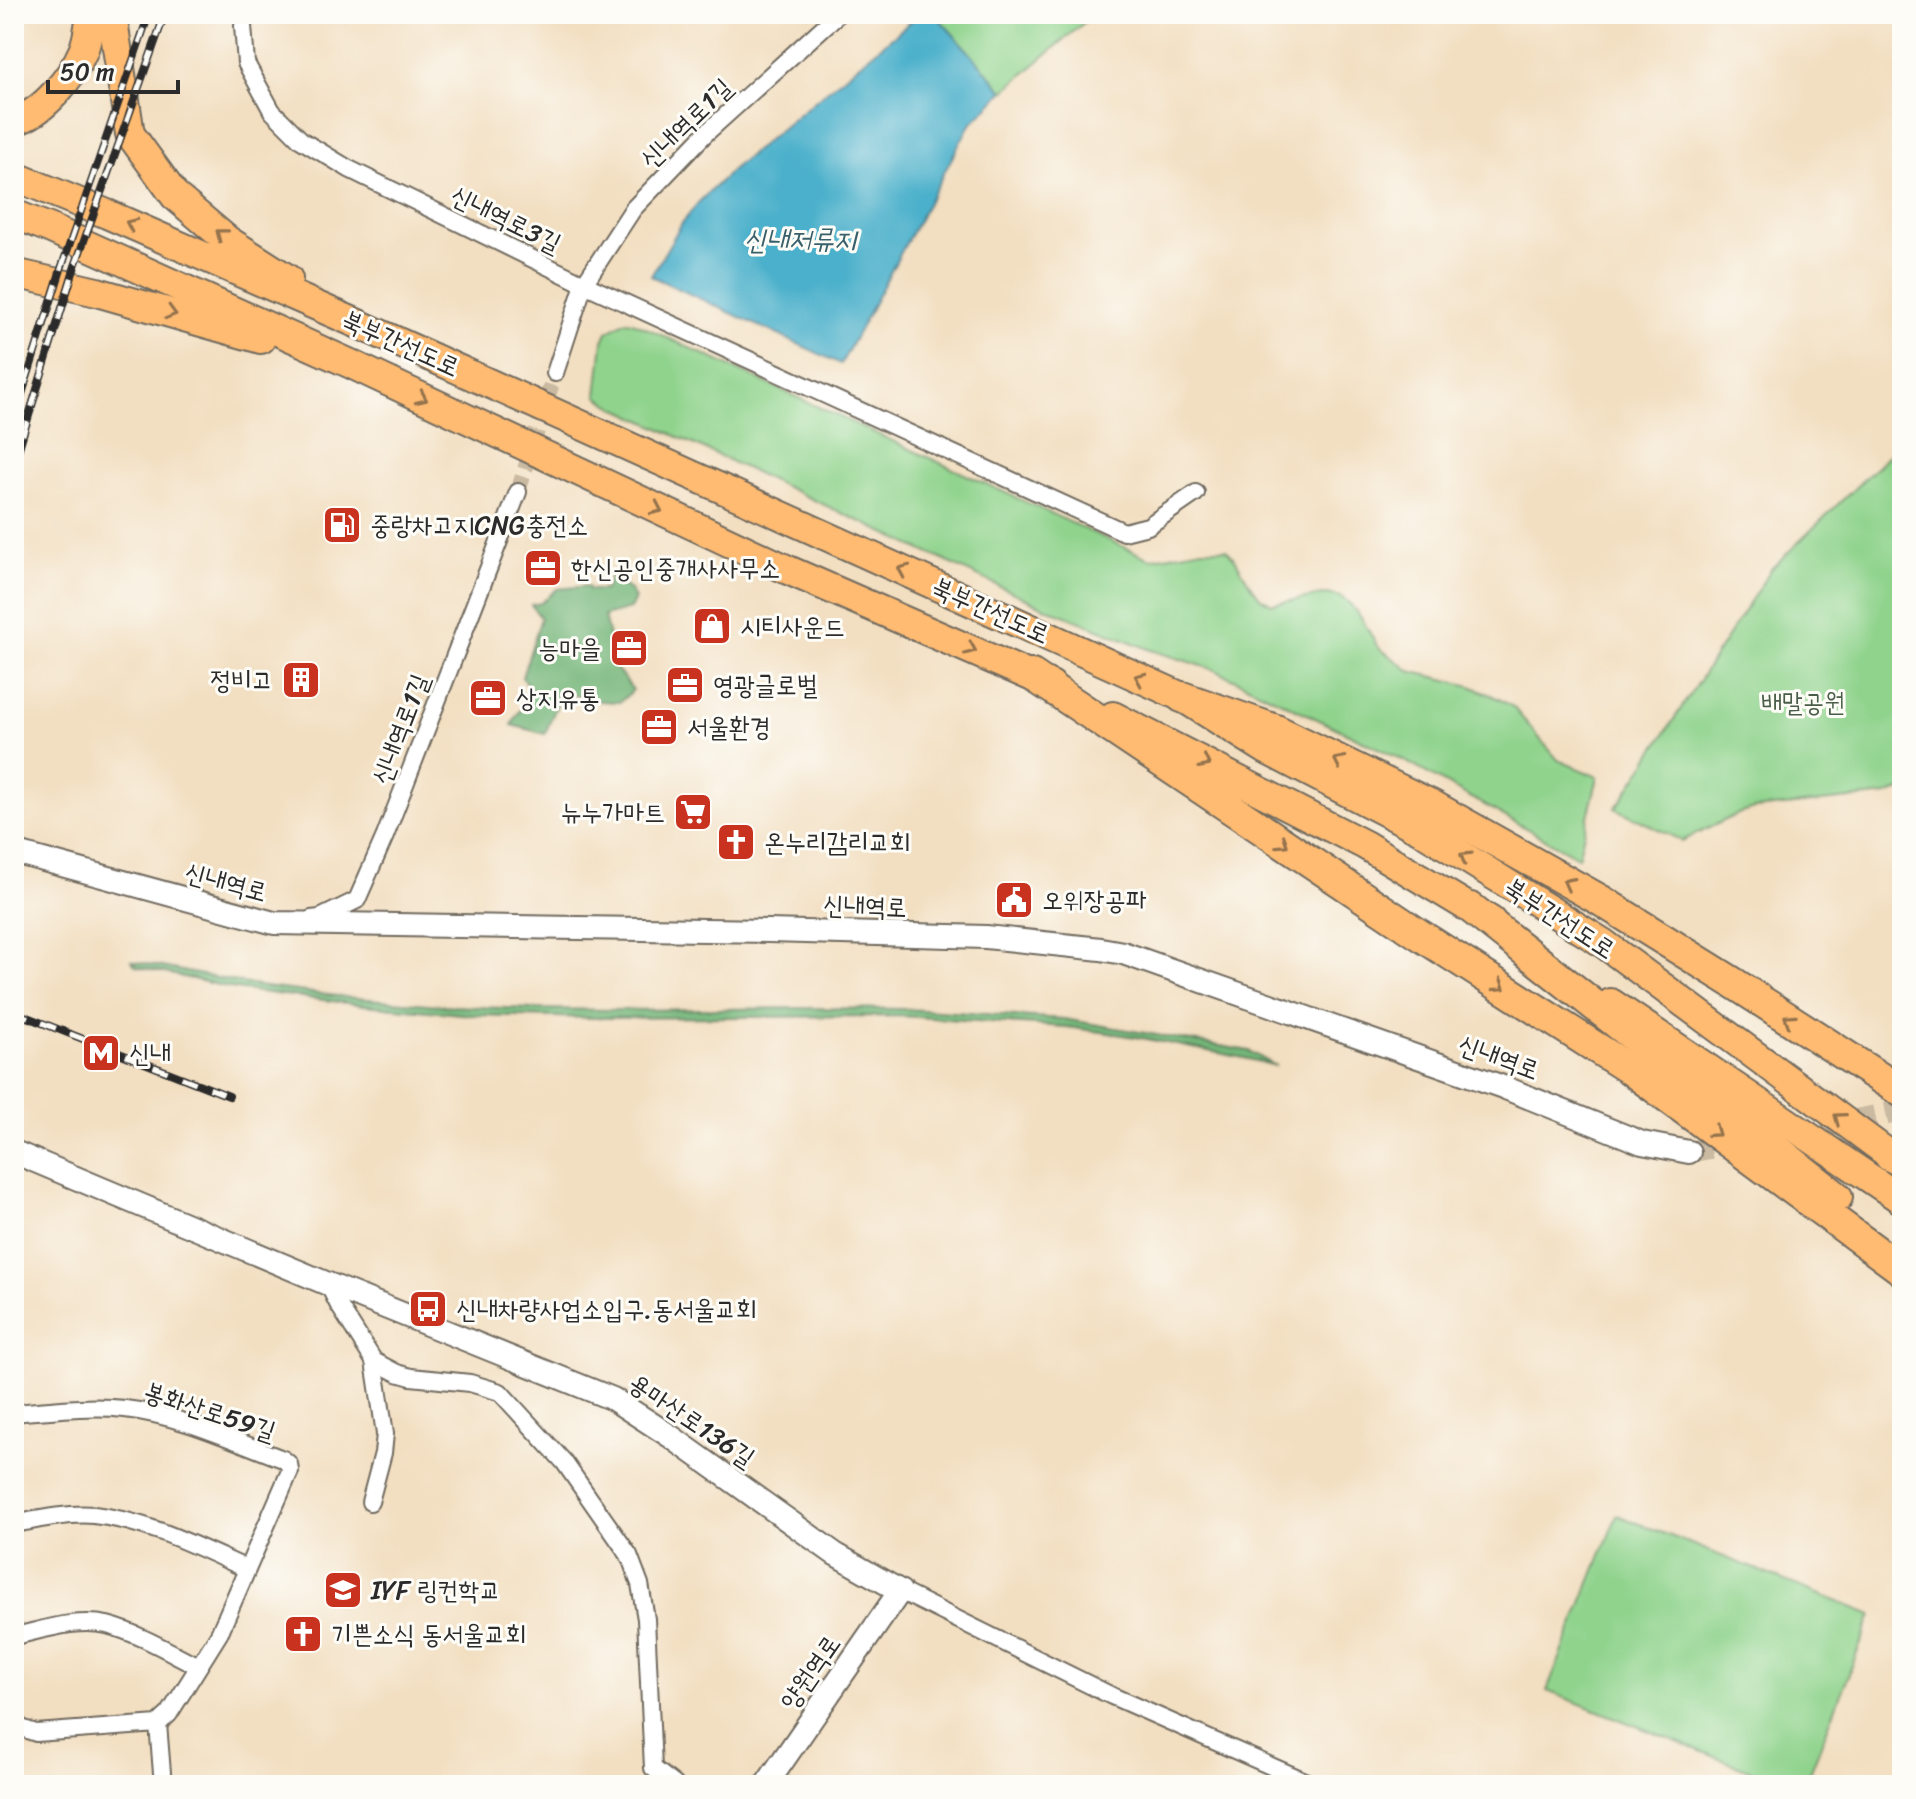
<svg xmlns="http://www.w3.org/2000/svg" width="1916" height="1799" font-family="Sriracha,'Poor Story',sans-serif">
<rect width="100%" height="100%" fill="#fdfcf7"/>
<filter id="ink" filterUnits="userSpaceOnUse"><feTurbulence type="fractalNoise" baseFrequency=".0125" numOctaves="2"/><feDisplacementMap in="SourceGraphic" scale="16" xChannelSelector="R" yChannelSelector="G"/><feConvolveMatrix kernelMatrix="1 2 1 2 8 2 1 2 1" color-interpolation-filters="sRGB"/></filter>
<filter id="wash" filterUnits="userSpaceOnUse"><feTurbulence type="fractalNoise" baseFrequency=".006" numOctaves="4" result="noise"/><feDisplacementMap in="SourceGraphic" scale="32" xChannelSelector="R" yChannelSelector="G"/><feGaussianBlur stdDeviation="1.8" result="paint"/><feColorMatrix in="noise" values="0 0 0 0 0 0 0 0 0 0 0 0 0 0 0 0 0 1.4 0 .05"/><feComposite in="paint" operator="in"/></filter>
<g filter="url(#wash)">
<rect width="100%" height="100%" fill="#f2dec0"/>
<g fill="#8fd38c" stroke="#5d7f5c" stroke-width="2">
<polygon points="935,14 1094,14 1004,91"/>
<polygon points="626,321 633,322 1150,559 1202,549 1226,549 1235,559 1251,586 1261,598 1272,604 1328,594 1341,597 1350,604 1360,616 1378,647 1410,671 1471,686 1499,699 1513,707 1558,760 1598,777 1578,857 1403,760 1215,670 1151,650 1044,607 616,408 597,396 603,341 607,332"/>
<polygon points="1902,439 1902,790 1887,795 1755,809 1740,813 1682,841 1615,808 1621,801 1772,568 1888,456 1899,441"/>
<polygon points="1617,1515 1872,1615 1805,1785 1787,1785 1547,1691"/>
</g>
<g fill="#73b578" stroke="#4f7052" stroke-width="2">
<path d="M621,576L624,586L630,590L635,599L630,609L604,616L616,668L633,690L620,702L600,701L562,692L545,734L512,725C517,712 528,703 531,689L522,677L541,618L531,605L541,603L557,589L588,586L589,590H605L610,577Z"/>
<polygon points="132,961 258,986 345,997 451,1006 533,1009 620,1010 801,1008 907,1009 1064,1019 1249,1051 1276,1066 1244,1058 1136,1037 1067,1027 900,1016 594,1018 472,1015 363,1005 235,989 136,966"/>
</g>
<polygon fill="#4cb0cb" stroke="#3c6e7b" stroke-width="2" points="920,14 935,14 1004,91 969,126 841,364 651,276 682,223 698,203 736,166"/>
</g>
<g filter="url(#ink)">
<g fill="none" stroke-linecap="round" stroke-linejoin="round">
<polyline stroke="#cabaa2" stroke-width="16" stroke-dasharray="16 8" stroke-linecap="butt" points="518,492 555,373"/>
<g stroke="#cabaa2" stroke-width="22" stroke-dasharray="22 11" stroke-linecap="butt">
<polyline points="1789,1133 1902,1111"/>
<polyline points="1689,1152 1740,1142"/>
</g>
<g stroke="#716a5f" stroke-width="20">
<g id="minor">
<polyline points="245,14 243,26 246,63 272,111 301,140 349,169 584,284 1124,532 1148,526 1196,493"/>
<polyline points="555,373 584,284 633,209 705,134 838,14"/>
<polyline points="311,919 320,918 357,900 385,836 518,492"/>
<polyline points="328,1284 338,1304 374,1361 397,1373 411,1377 470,1383 500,1392 564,1462 629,1555 640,1584 646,1619 653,1768 675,1785"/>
<path d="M14,1413C50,1410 89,1405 125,1409C179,1415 232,1440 283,1459L289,1464L290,1471L219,1634L169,1714L158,1724L36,1733L24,1729L14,1723"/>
<polyline points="370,1502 383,1453 385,1434 374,1361"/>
<path d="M14,1524C40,1519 68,1513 94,1515C148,1521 198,1547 247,1569"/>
<polyline points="900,1591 1112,1696 1314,1785"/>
<path d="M14,1636C43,1630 77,1618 107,1625C138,1633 170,1652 198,1666"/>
<polyline points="158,1724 163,1785"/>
</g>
</g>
<g stroke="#716a5f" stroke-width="26">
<g id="tertiary">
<polyline points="14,852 274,923 769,931 986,937 1101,949 1123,953 1503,1087 1642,1143 1689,1152"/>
<polyline points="14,1152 328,1284 613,1399 670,1436 835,1554 900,1591 766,1785"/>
</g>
</g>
<g stroke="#716a5f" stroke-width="32">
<g id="trunk">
<polyline points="112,14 130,134 175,196 227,240 288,279"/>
<path d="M14,121C43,114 72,77 83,51C88,40 89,26 91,14"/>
<polyline points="14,176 107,214 356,323 1182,697 1265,749 1421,830 1603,943 1902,1164"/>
<polyline points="14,214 49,228 351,364 788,570 1051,685"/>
<polyline points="14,273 97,292 261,339"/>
<polyline points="1113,716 1365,845 1491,921"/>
<polyline points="1611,1003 1902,1200"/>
</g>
</g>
<g stroke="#716a5f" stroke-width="34">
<g id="motorway">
<polyline points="1032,675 1417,933 1631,1070 1902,1270"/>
<polyline points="1182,697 1276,730 1433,806 1600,900 1732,982 1902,1092"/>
<polyline points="1471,908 1837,1197"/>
<polyline points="1890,1156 1902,1161"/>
</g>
</g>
<use href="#minor" stroke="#fff" stroke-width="16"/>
<use href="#tertiary" stroke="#fff" stroke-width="22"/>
<use href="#trunk" stroke="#ffbb71" stroke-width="28"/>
<use href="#motorway" stroke="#ffbb71" stroke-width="30"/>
<g stroke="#2b2b2b" stroke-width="8">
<g id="rail">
<polyline points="16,413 62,266 149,14"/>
<polyline points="14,464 75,266 165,14"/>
<polyline points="14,1012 229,1096"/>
</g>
</g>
<use href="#rail" stroke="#fdfcf7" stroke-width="5" stroke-dasharray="15" stroke-linecap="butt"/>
</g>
<defs><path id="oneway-chevron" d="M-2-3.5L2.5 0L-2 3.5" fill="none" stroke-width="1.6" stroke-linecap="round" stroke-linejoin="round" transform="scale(2)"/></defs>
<g stroke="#95734e">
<use href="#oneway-chevron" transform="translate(131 224) rotate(-156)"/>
<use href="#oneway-chevron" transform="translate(221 234) rotate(-142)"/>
<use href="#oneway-chevron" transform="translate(171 313) rotate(16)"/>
<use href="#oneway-chevron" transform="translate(422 398) rotate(25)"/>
<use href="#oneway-chevron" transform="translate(657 509) rotate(25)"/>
<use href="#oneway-chevron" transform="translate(903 570) rotate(-156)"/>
<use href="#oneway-chevron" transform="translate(971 649) rotate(23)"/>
<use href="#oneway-chevron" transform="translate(1140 678) rotate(-156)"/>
<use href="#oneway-chevron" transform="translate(1339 761) rotate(-154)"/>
<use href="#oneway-chevron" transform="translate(1205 763) rotate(27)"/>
<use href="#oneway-chevron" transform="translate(1283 843) rotate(34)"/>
<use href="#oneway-chevron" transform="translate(1465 857) rotate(-149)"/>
<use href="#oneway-chevron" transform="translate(1568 883) rotate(-152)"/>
<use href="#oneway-chevron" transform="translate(1500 986) rotate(33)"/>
<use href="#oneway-chevron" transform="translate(1789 1019) rotate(-147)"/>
<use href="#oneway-chevron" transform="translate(1839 1118) rotate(-144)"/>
<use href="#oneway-chevron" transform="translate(1715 1132) rotate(36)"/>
</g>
</g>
<defs>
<g id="fuel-square" transform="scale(2)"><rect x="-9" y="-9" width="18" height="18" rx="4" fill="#c8321e" stroke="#fdfcf7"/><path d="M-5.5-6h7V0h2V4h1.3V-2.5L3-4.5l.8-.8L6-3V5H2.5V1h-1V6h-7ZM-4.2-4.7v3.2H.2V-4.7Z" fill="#fff"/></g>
<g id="office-square" transform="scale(2)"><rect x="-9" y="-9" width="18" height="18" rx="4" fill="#c8321e" stroke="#fdfcf7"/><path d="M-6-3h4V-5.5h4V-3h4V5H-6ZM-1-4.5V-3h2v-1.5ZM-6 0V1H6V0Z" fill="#fff"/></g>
<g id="shop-square" transform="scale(2)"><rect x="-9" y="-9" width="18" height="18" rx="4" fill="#c8321e" stroke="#fdfcf7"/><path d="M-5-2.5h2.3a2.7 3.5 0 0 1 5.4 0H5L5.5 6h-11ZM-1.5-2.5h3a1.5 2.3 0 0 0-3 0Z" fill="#fff"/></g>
<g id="building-square" transform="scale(2)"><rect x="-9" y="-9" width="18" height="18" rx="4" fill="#c8321e" stroke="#fdfcf7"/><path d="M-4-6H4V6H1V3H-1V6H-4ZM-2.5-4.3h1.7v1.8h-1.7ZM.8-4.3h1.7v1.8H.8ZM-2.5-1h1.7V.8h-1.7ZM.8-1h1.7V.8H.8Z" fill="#fff"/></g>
<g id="supermarket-square" transform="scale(2)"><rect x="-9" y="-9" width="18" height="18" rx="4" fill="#c8321e" stroke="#fdfcf7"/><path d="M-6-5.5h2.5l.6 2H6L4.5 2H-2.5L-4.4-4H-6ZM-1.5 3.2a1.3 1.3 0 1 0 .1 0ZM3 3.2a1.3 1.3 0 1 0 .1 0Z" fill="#fff"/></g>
<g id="church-square" transform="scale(2)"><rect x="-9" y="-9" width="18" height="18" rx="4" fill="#c8321e" stroke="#fdfcf7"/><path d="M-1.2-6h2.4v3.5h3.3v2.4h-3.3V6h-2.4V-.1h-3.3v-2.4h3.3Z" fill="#fff"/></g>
<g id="civic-square" transform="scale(2)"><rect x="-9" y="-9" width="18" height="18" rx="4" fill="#c8321e" stroke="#fdfcf7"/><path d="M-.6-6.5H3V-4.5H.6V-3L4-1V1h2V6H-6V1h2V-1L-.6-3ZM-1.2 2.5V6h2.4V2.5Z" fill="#fff"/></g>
<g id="metro-square" transform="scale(2)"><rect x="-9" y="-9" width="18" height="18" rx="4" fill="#c8321e" stroke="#fdfcf7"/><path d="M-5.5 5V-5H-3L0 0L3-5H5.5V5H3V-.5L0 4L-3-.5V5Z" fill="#fff"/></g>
<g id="bus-square" transform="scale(2)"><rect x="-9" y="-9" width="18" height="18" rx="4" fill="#c8321e" stroke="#fdfcf7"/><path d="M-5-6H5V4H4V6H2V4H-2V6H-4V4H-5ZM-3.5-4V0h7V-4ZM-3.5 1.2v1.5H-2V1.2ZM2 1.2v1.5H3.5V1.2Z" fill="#fff"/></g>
<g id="school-square" transform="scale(2)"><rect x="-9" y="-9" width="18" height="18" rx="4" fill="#c8321e" stroke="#fdfcf7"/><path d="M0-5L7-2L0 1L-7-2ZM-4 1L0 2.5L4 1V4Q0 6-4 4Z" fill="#fff"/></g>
</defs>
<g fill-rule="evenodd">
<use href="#fuel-square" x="342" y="525"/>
<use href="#office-square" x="543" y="568"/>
<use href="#shop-square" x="712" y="626"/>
<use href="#office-square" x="629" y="648"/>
<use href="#building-square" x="301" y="680"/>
<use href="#office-square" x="685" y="685"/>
<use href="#office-square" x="488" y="698"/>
<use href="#office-square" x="659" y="727"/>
<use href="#supermarket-square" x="693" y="812"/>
<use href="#church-square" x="736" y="842"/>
<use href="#civic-square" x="1014" y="900"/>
<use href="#metro-square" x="101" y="1053"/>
<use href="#bus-square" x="428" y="1309"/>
<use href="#school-square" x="343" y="1590"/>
<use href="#church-square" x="303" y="1634"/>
</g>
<g text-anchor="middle" stroke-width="6" stroke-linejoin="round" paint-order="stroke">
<g font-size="26" fill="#2b2b2b" stroke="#fdfcf7">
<text transform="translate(686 123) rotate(-44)" y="9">신내역로1길</text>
<text transform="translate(506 219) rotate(26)" y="9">신내역로3길</text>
<text transform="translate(401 343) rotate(24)" y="9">북부간선도로</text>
<text transform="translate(991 610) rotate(24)" y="9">북부간선도로</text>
<text transform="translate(400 729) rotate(-69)" y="9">신내역로1길</text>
<text transform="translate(226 882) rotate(15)" y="9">신내역로</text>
<text transform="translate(865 906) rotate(2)" y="9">신내역로</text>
<text transform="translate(1560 918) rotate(33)" y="9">북부간선도로</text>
<text transform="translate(1499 1057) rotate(20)" y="9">신내역로</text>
<text transform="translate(210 1411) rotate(18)" y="9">봉화산로59길</text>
<text transform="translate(692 1420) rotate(34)" y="9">용마산로136길</text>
<text transform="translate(810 1672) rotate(-55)" y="9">양원역로</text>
</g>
<g font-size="26" fill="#2b2b2b" stroke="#fdfcf7" text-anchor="start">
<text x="370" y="534">중랑차고지CNG충전소</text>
<text x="571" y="577">한신공인중개사사무소</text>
<text x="740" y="635">시티사운드</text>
<text x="601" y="657" text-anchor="end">능마을</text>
<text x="273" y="689" text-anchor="end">정비고</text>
<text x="713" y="694">영광글로벌</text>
<text x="516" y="707">상지유통</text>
<text x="687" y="736">서울환경</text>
<text x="665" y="821" text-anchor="end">뉴누가마트</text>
<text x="764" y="851">온누리감리교회</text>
<text x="1042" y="909">오위장공파</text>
<text x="129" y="1062">신내</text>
<text x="456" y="1318">신내차량사업소입구.동서울교회</text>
<text x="371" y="1599">IYF 링컨학교</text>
<text x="331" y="1643">기쁜소식 동서울교회</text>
</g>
<g font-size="26" fill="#495d48" stroke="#fdfcf7">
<text x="1803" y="711">배말공원</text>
</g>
<g font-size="28" font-style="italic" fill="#38606b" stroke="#fdfcf7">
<text x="800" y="249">신내저류지</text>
</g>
</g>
<rect width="1916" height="1799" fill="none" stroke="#fdfcf7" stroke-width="48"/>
<path d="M48 80v12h130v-12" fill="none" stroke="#2b2b2b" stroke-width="4"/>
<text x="60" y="80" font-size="24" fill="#2b2b2b" stroke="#fdfcf7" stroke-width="6" paint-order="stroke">50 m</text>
</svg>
